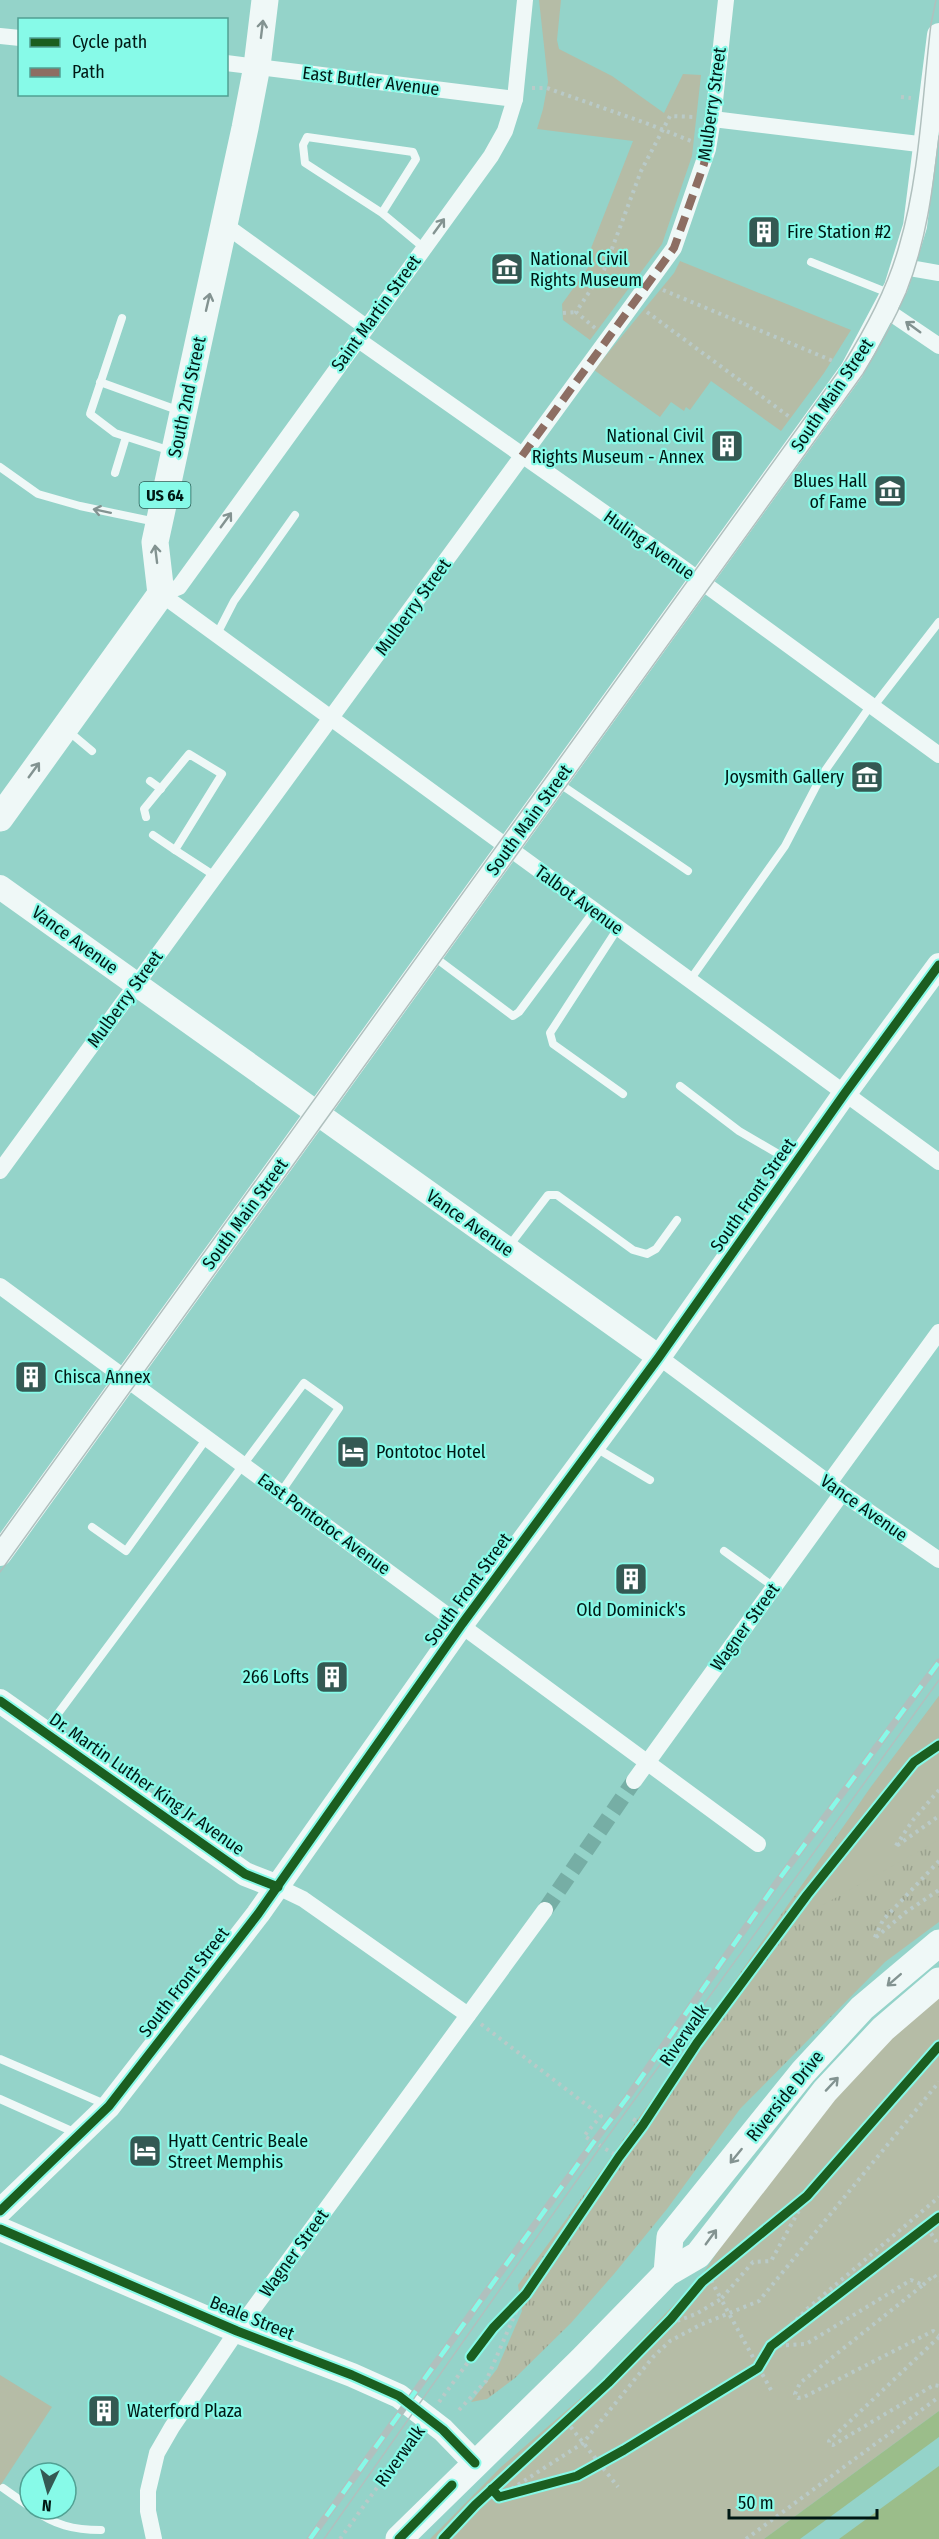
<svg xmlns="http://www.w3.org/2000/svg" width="939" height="2539" font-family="'Fira Sans Condensed',sans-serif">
<defs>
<pattern id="grass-tufts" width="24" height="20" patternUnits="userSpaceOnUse" patternTransform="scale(1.5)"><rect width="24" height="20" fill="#b5bca6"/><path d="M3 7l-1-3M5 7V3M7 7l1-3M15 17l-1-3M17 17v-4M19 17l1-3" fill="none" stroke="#9aa18e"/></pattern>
</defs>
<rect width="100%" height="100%" fill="#94d3c9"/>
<path fill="url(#grass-tufts)" d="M939,1696V1922L885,1962L740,2109L667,2209L614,2274L571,2323L515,2378L487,2399L471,2402L497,2369L522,2311L518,2285C662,2091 794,1889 939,1696Z"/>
<g fill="#b5bca6">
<polygon points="539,0 561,0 557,40 559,49 612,76 664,113 683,74 701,75 692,156 662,244 590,340 563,320 562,304 590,265 586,261 633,141 537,129 543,109 548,82"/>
<polygon points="680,261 851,330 824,373 781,431 711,381 690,410 686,407 684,411 671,402 660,417 594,370 674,273"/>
<polygon points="939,1696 939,1840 803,1916 787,1909 870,1788"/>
<path d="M939,1994V2411L764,2539H430L501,2467L604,2378L702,2275C726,2240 748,2202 774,2168C821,2108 882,2044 939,1994Z"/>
<polygon points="0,2375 52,2407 0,2486"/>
</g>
<polygon fill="#9bbd8a" points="939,2411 939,2539 764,2539"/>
<polygon fill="#94d3c9" points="939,2437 939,2466 839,2539 800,2539"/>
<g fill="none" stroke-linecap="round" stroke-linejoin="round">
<polyline stroke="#76aea5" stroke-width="16" stroke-dasharray="16 8" stroke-linecap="butt" points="545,1910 634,1781"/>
<g stroke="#b9cac8" stroke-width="4" stroke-dasharray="3 4.5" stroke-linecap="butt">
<polyline points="532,88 547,88 651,125 691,141"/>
<polyline points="901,97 911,98"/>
<polyline points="663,290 833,361"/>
<polyline points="647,312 791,418"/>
<polyline points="563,313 576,312"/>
<polyline points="595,328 576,312 604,270 641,171 670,116 695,117"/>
<polyline points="939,1790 913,1820 895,1847 939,1816"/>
<polyline points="939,1861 883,1920 874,1939 906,1912 939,1890"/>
<polyline points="481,2024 601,2116 584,2136 619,2157"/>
<polyline points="633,2119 643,2125"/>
<polyline points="927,2227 939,2246"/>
<polyline points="923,2285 934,2275 939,2281"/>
<polyline points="663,2326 696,2314 721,2299 709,2276"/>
<polyline points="782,2337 788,2328 807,2309 939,2197"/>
<polyline points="939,2337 829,2441 829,2444 833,2445 934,2385 939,2386"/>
<polyline points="771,2346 806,2344 911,2280 923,2285 800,2383 795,2394 798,2398 804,2397 933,2331 939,2335"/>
<polyline points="771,2390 721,2299 753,2262 771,2261 807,2196"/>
<polyline points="439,2402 493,2328 526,2294 619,2157 643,2125 697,2043 807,1895 914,1762 939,1745"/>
<polyline points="459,2410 486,2381 519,2305"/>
<polyline points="566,2421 618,2487"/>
<polyline points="499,2497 583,2443 653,2357 670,2341 700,2325 759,2301 939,2082"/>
<polyline points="340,2539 415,2435"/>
<polyline points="746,2539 939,2397"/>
</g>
<g stroke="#eff8f7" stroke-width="8">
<polyline points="382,213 305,163 303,145 307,137 413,152 416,159 382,213 424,248"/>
<polyline points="811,262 891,294"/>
<polyline points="122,318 90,414 115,433 171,451"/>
<polyline points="100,382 180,411"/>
<polyline points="0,467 38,494 80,506 156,522"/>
<polyline points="115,473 126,437"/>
<polyline points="217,634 234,601 295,515"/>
<polyline points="873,707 939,622"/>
<polyline points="67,730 92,751"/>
<polyline points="150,781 161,789"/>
<polyline points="557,782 688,871"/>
<polyline points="146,817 144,809 189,754 222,774 175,850 215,876"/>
<polyline points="153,835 175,850"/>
<polyline points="618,928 550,1033 553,1044 623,1094"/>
<polyline points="433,956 513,1016 519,1012 594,911"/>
<polyline points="690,980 785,846 822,775 871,705"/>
<polyline points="680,1086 739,1131 792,1162"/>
<polyline points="509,1246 548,1195 557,1195 633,1250 647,1254 656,1249 677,1220"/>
<polyline points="596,1448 650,1480"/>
<polyline points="92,1527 126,1551 207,1438"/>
<polyline points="724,1551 774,1587"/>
<polyline points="45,1731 304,1383 339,1408 281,1492"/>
<polyline points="0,2059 107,2105"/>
<polyline points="0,2099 76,2133"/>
<polyline points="3,2488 30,2507"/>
<path d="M32,2509C55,2525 73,2530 101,2530"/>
</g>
<g stroke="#eff8f7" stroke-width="16">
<polyline points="0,36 20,38"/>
<polyline points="226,63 515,99"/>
<polyline points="713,119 927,145"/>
<polyline points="225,225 366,327"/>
<polyline points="904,267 939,273"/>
<polyline points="886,310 939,346"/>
<polyline points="357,339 680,566 939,755"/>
<polyline points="161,594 939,1162"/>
<polyline points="161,594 179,587 491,156 505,131 515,99 525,0"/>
<polyline points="0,1171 674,248 708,149 713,119 726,0"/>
<polyline points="0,1286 758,1844"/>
<polyline points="659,1357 842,1493 939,1560"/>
<polyline points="829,1483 939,1332"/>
<polyline points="634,1781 842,1493"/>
<polyline points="278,1887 303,1899 468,2015"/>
<polyline points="154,2539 148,2511 148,2491 157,2453 172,2427 237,2331 545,1910"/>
</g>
<g stroke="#eff8f7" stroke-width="24">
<polyline points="0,887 659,1357"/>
<polyline points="0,1554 852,370 896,287 915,226 939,35"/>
<polyline points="0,1701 245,1874 278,1887"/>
<polyline points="0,2211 109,2106 258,1914 462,1624 659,1357 845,1093 939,965"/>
<polyline points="0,2229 237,2331 352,2375 399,2396 443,2430 475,2463"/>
</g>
<g stroke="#eff8f7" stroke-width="27">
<polyline points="0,818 161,594 155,542 245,128 257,66 265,0"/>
<polyline points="667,2273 670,2237 803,2072 862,2008 939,1943"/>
<polyline points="399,2539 581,2361 667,2273 698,2255 825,2091 883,2029 939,1981"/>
</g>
<g stroke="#b0c0be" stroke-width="1.5">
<path d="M0,1536L843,365C866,327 887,289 899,246C920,175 922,97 931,24L936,0"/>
<path d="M0,1572L863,374C879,348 894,321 906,293C926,243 933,189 939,136"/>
<polyline points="324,2539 601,2146 939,1680"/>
</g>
<g stroke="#b0c0be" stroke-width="7">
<polyline id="rail" points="310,2539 593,2143 627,2098 780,1878 939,1662"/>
</g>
<use href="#rail" stroke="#87fae8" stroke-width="4.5" stroke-dasharray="14" stroke-linecap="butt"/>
<polyline stroke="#8d6e63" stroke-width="8" stroke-dasharray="15 8" stroke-linecap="butt" points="522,456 674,248 704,164 713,119"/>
<g stroke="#87fae8" stroke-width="13">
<g id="cycleway">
<polyline points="0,1701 245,1874 278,1887"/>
<polyline points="0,2211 109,2106 258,1914 462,1624 659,1357 845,1093 939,965"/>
<polyline points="0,2229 237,2331 352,2375 399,2396 443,2430 475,2463"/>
<polyline points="471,2357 493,2328 526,2294 619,2157 643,2125 697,2043 807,1895 914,1762 939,1745"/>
<polyline points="492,2489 499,2497 577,2476 624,2450 758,2368 771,2346 939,2217"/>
<polyline points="399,2539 452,2485"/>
<polyline points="443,2539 475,2505 608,2383 671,2319 702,2282 807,2196 939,2046"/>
</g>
</g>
<use href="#cycleway" stroke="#1b5e20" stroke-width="9"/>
</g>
<defs><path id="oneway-shaft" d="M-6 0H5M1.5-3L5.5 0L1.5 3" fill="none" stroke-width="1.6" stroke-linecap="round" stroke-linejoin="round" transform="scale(1.5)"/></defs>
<g stroke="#839391">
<use href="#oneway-shaft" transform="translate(262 29) rotate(-83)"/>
<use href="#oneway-shaft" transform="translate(439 226) rotate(-54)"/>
<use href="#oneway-shaft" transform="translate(208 302) rotate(-77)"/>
<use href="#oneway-shaft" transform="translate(913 327) rotate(-144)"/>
<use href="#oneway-shaft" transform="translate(102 511) rotate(-168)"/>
<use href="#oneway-shaft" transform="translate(226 520) rotate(-54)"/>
<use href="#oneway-shaft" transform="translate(156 554) rotate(-97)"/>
<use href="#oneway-shaft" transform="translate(34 770) rotate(-54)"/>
<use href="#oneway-shaft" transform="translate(894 1980) rotate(139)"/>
<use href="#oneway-shaft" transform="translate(832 2084) rotate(-47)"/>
<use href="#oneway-shaft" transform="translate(736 2156) rotate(129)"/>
<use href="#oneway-shaft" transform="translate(711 2237) rotate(-54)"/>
</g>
<defs>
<g id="building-square" transform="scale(1.725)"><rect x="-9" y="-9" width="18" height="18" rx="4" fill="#345953" stroke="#87fae8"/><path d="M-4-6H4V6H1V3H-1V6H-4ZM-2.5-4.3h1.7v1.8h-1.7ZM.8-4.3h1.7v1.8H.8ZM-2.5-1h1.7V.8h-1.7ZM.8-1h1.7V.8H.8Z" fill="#fff"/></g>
<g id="museum-square" transform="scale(1.725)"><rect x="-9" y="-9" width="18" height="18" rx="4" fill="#345953" stroke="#87fae8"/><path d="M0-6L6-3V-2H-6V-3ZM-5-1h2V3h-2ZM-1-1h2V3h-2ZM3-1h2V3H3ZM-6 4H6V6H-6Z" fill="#fff"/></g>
<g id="hotel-square" transform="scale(1.725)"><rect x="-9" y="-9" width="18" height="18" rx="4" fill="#345953" stroke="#87fae8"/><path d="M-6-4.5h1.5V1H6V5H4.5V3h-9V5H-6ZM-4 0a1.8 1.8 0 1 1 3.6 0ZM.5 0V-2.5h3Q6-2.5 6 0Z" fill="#fff"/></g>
</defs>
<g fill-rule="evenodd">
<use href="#building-square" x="764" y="232"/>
<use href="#museum-square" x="507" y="269"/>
<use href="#building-square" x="727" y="446"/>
<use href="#museum-square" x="890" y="491"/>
<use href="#museum-square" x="867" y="777"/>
<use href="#building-square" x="31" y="1377"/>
<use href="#hotel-square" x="353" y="1452"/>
<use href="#building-square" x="631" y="1579"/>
<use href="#building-square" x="332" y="1677"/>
<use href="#hotel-square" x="145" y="2151"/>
<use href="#building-square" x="104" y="2411"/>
</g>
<g text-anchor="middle" stroke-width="4.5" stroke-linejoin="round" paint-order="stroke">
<rect fill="#87fae8" stroke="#285c54" stroke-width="1.5" x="139.5" y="482" width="51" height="26" rx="4.5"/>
<g font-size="16" font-weight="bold" fill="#001814">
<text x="165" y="501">US 64</text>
</g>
<g font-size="18" fill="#001814" stroke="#87fae8">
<text transform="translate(371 81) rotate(7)" y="6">East Butler Avenue</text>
<text transform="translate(712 104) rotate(-82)" y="6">Mulberry Street</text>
<text transform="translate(376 313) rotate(-54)" y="6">Saint Martin Street</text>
<text transform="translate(832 395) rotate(-56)" y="6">South Main Street</text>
<text transform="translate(187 397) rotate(-78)" y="6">South 2nd Street</text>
<text transform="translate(649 545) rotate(35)" y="6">Huling Avenue</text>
<text transform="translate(413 607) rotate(-54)" y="6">Mulberry Street</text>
<text transform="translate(529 820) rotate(-54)" y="6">South Main Street</text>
<text transform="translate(579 900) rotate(36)" y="6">Talbot Avenue</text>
<text transform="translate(75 940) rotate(36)" y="6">Vance Avenue</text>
<text transform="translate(125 999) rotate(-54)" y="6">Mulberry Street</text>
<text transform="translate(753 1195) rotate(-55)" y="6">South Front Street</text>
<text transform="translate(245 1214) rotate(-54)" y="6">South Main Street</text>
<text transform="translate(470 1223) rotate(35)" y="6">Vance Avenue</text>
<text transform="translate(864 1508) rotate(35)" y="6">Vance Avenue</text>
<text transform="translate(324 1524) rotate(36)" y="6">East Pontotoc Avenue</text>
<text transform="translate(468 1589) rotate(-54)" y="6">South Front Street</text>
<text transform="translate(745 1627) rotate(-54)" y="6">Wagner Street</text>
<text transform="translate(147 1784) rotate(35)" y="6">Dr. Martin Luther King Jr Avenue</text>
<text transform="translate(184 1982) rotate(-52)" y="6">South Front Street</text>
<text transform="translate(684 2035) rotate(-55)" y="6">Riverwalk</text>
<text transform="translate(785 2096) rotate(-51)" y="6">Riverside Drive</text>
<text transform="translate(294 2253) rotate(-54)" y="6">Wagner Street</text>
<text transform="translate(252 2318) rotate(22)" y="6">Beale Street</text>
<text transform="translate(400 2456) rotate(-54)" y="6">Riverwalk</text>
</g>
<g font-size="18" fill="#001814" stroke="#87fae8" text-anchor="start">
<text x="787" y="238">Fire Station #2</text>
<text x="530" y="265">National Civil<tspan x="530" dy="21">Rights Museum</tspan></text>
<text x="704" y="442" text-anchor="end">National Civil<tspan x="704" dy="21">Rights Museum - Annex</tspan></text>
<text x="867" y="487" text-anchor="end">Blues Hall<tspan x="867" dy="21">of Fame</tspan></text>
<text x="844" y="783" text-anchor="end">Joysmith Gallery</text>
<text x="54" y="1383">Chisca Annex</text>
<text x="376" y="1458">Pontotoc Hotel</text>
<text x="631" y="1616" text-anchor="middle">Old Dominick's</text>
<text x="309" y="1683" text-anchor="end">266 Lofts</text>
<text x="168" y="2147">Hyatt Centric Beale<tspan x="168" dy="21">Street Memphis</tspan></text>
<text x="127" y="2417">Waterford Plaza</text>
</g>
</g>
<rect x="18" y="18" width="210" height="78" fill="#87fae8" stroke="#51a093" stroke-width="1.5"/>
<rect x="30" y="38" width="30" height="9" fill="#1b5e20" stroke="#51a093" stroke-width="1.5"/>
<text x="72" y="48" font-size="18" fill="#001814">Cycle path</text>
<rect x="30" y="68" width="30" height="9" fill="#8d6e63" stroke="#51a093" stroke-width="1.5"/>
<text x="72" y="78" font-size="18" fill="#001814">Path</text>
<g transform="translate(48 2491) rotate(185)"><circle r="28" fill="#87fae8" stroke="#51a093" stroke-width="1.5"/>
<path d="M0-4.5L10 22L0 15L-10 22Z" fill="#345953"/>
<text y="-9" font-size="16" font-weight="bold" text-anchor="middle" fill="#001814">N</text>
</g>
<path d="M729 2509v9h148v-9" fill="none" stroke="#001814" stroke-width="3"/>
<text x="738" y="2509" font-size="18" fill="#001814" stroke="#87fae8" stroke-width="4.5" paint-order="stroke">50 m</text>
</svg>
